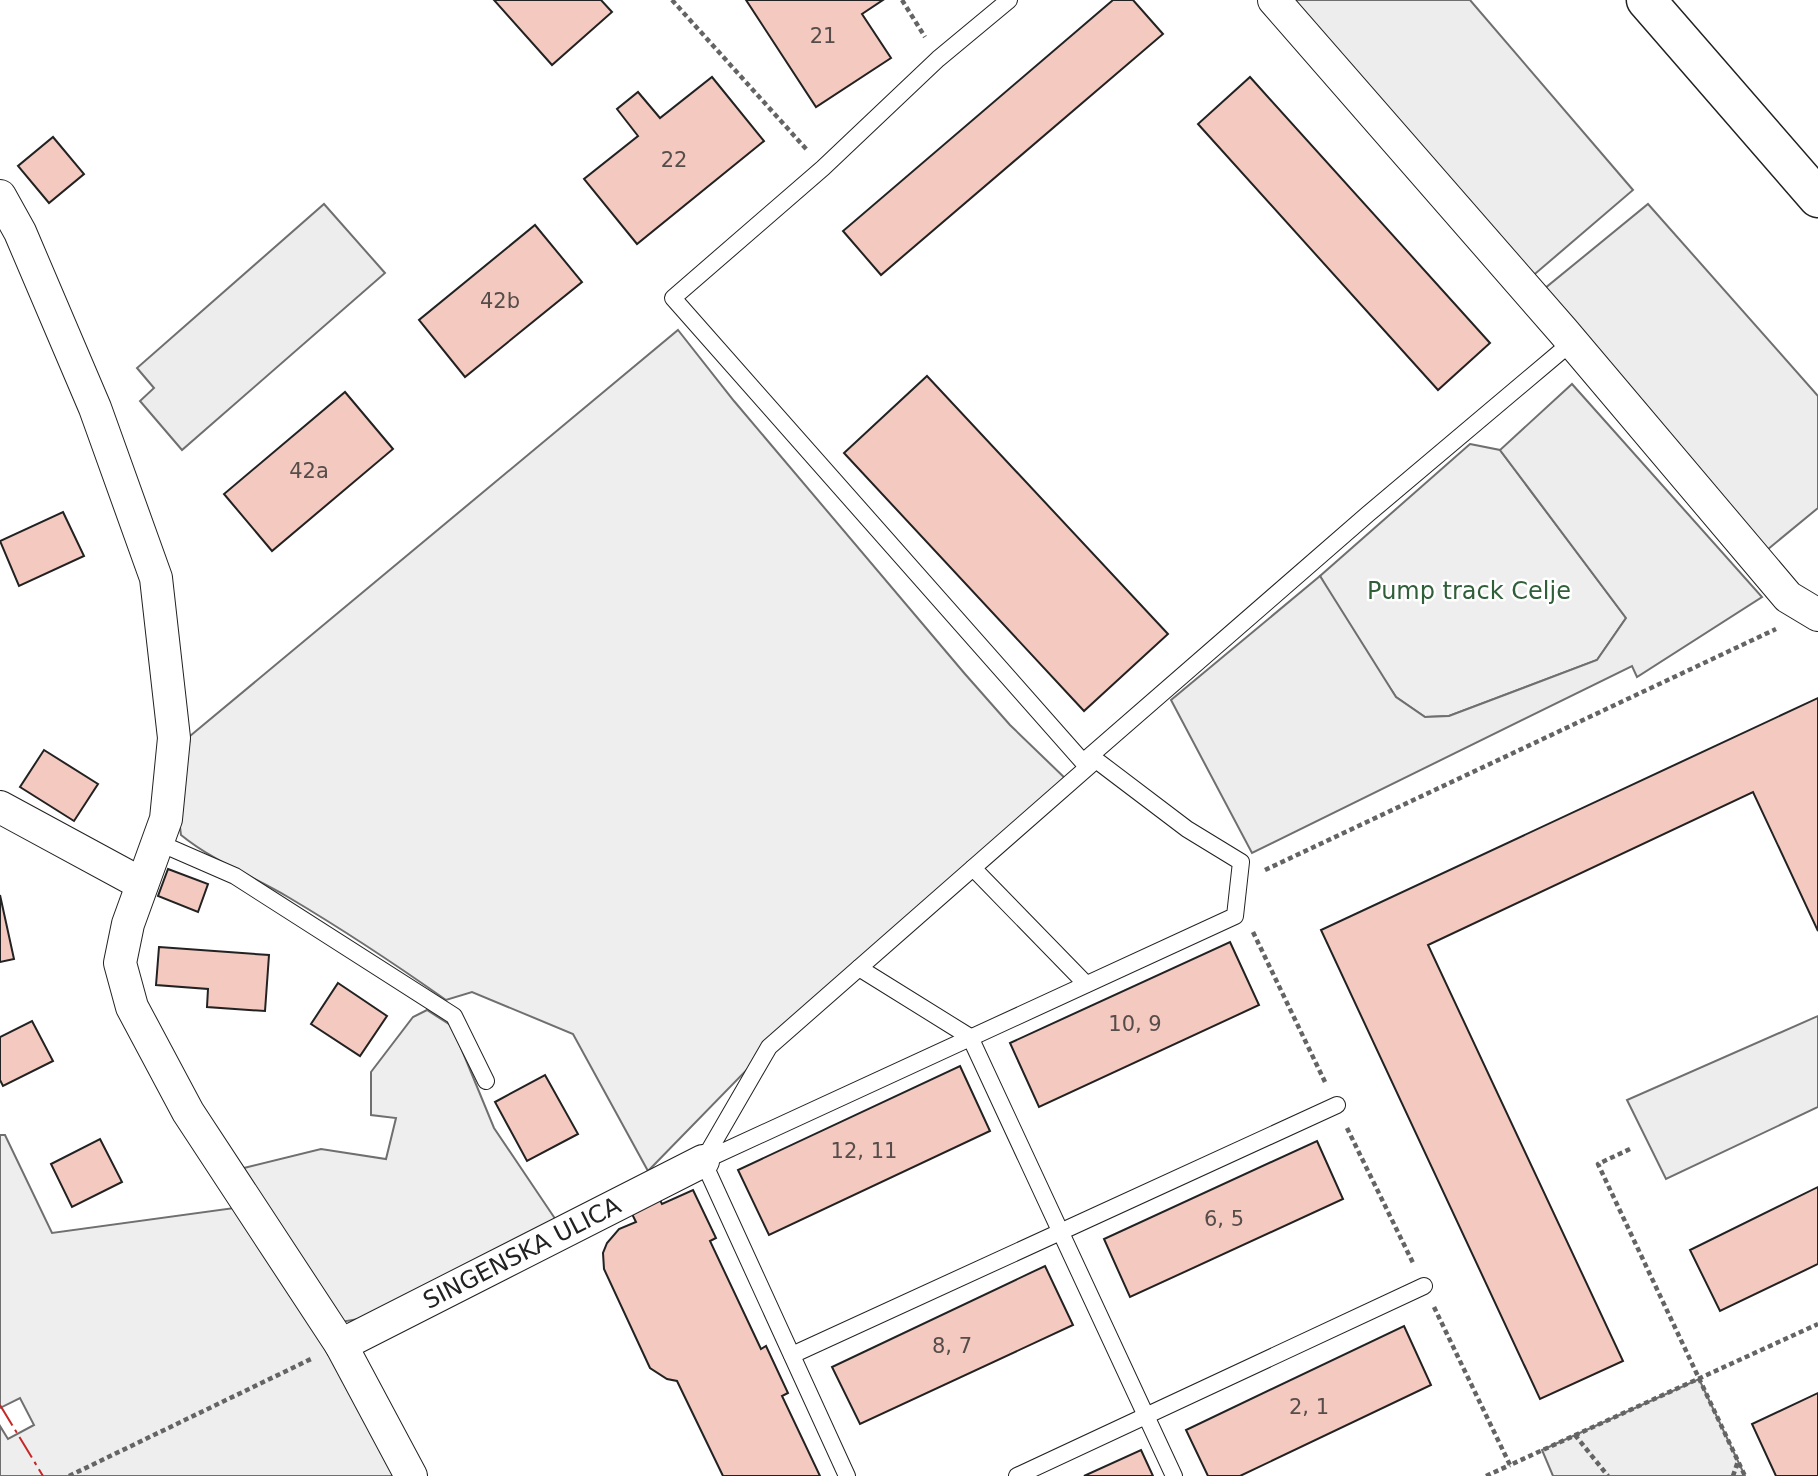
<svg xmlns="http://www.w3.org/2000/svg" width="1818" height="1476" font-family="'DejaVu Sans',sans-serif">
<rect width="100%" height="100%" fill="#fff"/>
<g fill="#eee" stroke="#6f6f6f" stroke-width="2">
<path d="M678,330L734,401L965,674L1010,725L1070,783L769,1047L648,1171L573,1034L472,992L446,1000C395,964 342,929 288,897C252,876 213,861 181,835L179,819L190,736Z"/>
<polygon points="1470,444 1500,450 1626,618 1597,660 1449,716 1425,717 1396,697 1345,621 1320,576"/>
<polygon points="427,1010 452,1026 494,1128 558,1223 370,1317 341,1322 240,1169 321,1149 386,1159 396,1118 371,1115 371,1072 413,1017"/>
<polygon points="0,1135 5,1135 52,1233 234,1208 329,1348 397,1476 0,1476 0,1426 8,1439 34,1425 20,1398 0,1408"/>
<polygon points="1699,1379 1745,1476 1553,1476 1542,1450"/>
</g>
<g fill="#ededed" stroke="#6f6f6f" stroke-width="2">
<polygon points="1274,0 1470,0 1633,190 1522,285"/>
<polygon points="324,204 385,273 182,450 140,401 154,388 137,368"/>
<polygon points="1648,204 1818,396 1818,508 1756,559 1533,298"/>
<polygon points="1572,384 1762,597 1637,677 1632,666 1252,853 1171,700 1320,576 1396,697 1425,717 1449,716 1597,660 1626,618 1500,450"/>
<polygon points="1818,1016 1818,1107 1666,1179 1627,1100"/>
</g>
<g fill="#f3c9c0" stroke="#222" stroke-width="2">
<polygon points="494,0 601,0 612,12 552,65"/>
<polygon points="746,0 883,0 862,14 891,58 816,107"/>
<polygon points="1113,0 1133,0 1163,34 881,275 843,231"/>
<polygon points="712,77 764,141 637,244 584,179 638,136 617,109 638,92 660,118"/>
<polygon points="1250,77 1490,343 1438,390 1198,124"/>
<polygon points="53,137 84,174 49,203 18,166"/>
<polygon points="535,225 582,282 465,377 419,320"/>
<polygon points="927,376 1168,634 1084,711 844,453"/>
<polygon points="345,392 393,449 272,551 224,494"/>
<polygon points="63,512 84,556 19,586 0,541"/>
<polygon points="1818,698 1818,931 1753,792 1428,945 1623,1361 1540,1399 1321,930"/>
<polygon points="44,750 98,784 74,821 20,787"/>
<polygon points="168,869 208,884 198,912 158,896"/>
<polygon points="0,895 14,959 0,962"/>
<polygon points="1230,942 1259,1005 1039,1107 1010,1043"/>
<polygon points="159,947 269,955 265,1011 207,1007 208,989 156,985"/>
<polygon points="338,983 387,1016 360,1056 311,1024"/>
<polygon points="32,1021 53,1061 3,1086 0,1080 0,1037"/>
<polygon points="960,1066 990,1131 769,1235 738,1170"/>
<polygon points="545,1075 578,1134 527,1161 495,1102"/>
<polygon points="100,1139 122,1182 72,1207 51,1164"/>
<polygon points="1317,1141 1343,1199 1130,1297 1104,1239"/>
<polygon points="1818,1187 1818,1264 1720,1311 1690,1250"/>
<polygon points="693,1190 716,1238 710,1241 761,1349 766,1346 788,1393 782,1396 820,1476 723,1476 677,1381 667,1379 650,1368 604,1269 603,1253 607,1243 619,1229 636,1222 632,1214 660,1200 662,1204"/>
<polygon points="1045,1266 1073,1325 860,1424 832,1367"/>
<polygon points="1404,1326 1431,1385 1240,1476 1208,1476 1186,1430"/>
<polygon points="1818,1393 1818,1476 1776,1476 1752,1424"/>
<polygon points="1141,1450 1153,1476 1084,1476"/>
</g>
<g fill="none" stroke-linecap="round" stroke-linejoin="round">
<g stroke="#222" stroke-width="18">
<g id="lane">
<polyline points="1009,0 938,59 823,168 673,298 1083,762 1368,514 1572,342"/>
<polygon points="1096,760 1187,829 1241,862 1235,916 703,1161 769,1047"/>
<polyline points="157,842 235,876 454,1016 486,1081"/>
<polyline points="973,868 1086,984"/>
<polyline points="859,968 970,1037 1174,1476"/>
<polyline points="703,1161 847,1476"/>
<polyline points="792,1355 1337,1105"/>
<polyline points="1017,1476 1424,1286"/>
</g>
</g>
<g stroke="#222" stroke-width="34">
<g id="street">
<polyline points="1274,0 1563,331 1788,597 1818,615"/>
<polyline points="0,196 20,232 95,408 156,578 174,738 166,819 128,924 120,963 132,1007 188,1112 341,1345 411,1476"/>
<polyline points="0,807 142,884"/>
<path id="s1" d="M341,1345L703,1161"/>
</g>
</g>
<g stroke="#222" stroke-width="41">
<polyline id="secondary" points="1646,0 1818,198"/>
</g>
<g stroke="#646464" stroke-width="4.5" stroke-dasharray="5 3.5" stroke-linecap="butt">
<polyline points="672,0 807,150"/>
<polyline points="902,0 925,37"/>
<polyline points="1265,870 1776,629"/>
<polyline points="1253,932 1325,1082"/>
<polyline points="1347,1128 1414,1265"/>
<polyline points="1630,1149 1598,1164 1745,1476"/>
<polyline points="1434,1307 1510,1465 1818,1324"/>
<polyline points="1575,1435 1608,1476"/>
<polyline points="69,1476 311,1359"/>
<polyline points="1486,1476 1510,1465"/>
<polyline points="1733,1476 1738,1461"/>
</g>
<use href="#lane" stroke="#fff" stroke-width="16"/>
<use href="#street" stroke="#fff" stroke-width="32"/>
<use href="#secondary" stroke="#fff" stroke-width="38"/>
<polyline stroke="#c62828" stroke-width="2" stroke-dasharray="24 5 3.5 5" stroke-linecap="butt" points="0,1405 43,1476"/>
</g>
<g text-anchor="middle" stroke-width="5" stroke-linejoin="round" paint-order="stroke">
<g font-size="21" fill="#564c4a">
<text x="823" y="43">21</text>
<text x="674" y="167">22</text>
<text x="500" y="308">42b</text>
<text x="309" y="478">42a</text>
<text x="1135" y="1031">10, 9</text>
<text x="864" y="1158">12, 11</text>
<text x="1224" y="1226">6, 5</text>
<text x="952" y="1353">8, 7</text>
<text x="1309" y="1414">2, 1</text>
</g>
<g font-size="24" fill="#2f5e38" stroke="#fff">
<text x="1469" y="599">Pump track Celje</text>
</g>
<g font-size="24" fill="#222" stroke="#fff">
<text dy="8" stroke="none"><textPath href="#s1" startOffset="203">SINGENSKA ULICA</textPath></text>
</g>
</g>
</svg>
